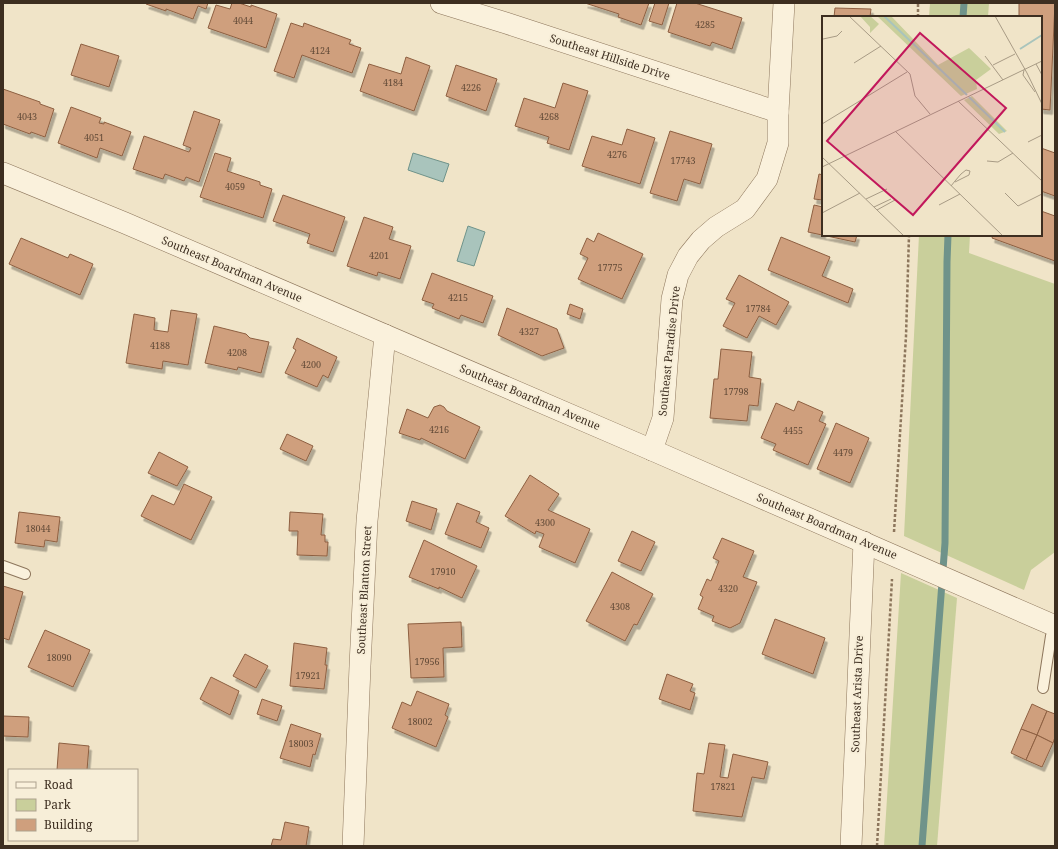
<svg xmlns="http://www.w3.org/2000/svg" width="1058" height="849" font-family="'Noto Serif',serif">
<defs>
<filter id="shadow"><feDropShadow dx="2.5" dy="4.5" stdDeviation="0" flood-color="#0004"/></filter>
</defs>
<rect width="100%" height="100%" fill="#f0e4c8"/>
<g fill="#c9cf9b">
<polygon points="930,3 989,3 988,17 929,17"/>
<polygon points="919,235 970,235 969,253 1055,284 1055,552 1031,570 1024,590 904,536"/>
<polygon points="901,573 957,598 937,846 884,846"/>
</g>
<g fill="#a9c4bc" stroke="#6f938a">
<polygon points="413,153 449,164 443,182 408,170"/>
<polygon points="468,226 485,232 474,266 457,261"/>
</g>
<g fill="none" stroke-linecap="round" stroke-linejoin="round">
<g stroke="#6f938a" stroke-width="7">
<polyline points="963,17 964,3"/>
<polyline points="922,846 945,543 947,262 948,235"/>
</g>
</g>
<g fill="#cf9f7d" stroke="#8d5f41" filter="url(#shadow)">
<polygon points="147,3 208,3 206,9 198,6 193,19 166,9 166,11 146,4"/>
<polygon points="232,3 239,3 251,7 251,5 277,14 266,48 208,28 216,5 230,9"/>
<polygon points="585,3 649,3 641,25 618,17 619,14"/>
<polygon points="655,3 669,3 662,25 649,21"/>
<polygon points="677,3 695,3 742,18 732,49 712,42 710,46 668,32"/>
<polygon points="1019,3 1055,3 1050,110 1041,109 1041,17 1019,17"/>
<polygon points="835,8 871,9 870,17 834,17"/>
<polygon points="291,23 303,27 304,23 351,40 349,44 361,48 352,73 302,55 294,78 274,71"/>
<polygon points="81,44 119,56 109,87 71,75"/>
<polygon points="406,57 430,66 414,111 360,91 369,64 401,74"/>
<polygon points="456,65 497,79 486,111 446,96"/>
<polygon points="563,83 588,91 569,150 547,143 549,137 515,126 524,98 555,108"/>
<polygon points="3,89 40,102 40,104 54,109 45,137 31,132 30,134 3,124"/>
<polygon points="71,107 101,118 99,123 104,124 104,122 131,132 122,156 100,148 97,158 58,143"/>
<polygon points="194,111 220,120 199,182 186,177 184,181 165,174 163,179 133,169 144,136 189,152 191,148 183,145"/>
<polygon points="627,129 655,138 640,184 582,166 592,136 622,145"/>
<polygon points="670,131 712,144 700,184 684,179 677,201 650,193"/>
<polygon points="1041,148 1055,153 1055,196 1041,191"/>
<polygon points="215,153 231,158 227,171 260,182 260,185 272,189 263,218 200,197"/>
<polygon points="819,174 823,175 823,200 814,199"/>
<polygon points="283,195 345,217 333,252 307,243 310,234 273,221"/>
<polygon points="814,205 823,207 823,235 857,235 855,242 808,232"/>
<polygon points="1041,211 1055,216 1055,261 992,238 993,235 1041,235"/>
<polygon points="364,217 393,227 389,239 411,246 400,279 378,272 377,276 347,266"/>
<polygon points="598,233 643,254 622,299 578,279 588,258 580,254 587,238 594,242"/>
<polygon points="781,237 830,257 822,276 853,289 848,303 768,270"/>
<polygon points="21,238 68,258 70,254 93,264 80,295 9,264"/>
<polygon points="432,273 493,296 483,323 461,315 459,319 432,308 434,304 422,300"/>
<polygon points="739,275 789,302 776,325 759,316 747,338 723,326 735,303 726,299"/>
<polygon points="570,304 583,309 580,319 567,314"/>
<polygon points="507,308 557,329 564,348 542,356 498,335"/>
<polygon points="171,310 197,314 188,365 163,361 162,369 126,363 134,314 155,318 154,330 168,332"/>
<polygon points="214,326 246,334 250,338 269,342 261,373 238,367 237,370 205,363"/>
<polygon points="297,338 337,357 328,378 323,375 317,387 285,373 296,350 293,348"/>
<polygon points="721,349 752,352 749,377 761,379 758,406 749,405 747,421 710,418 714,379 718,379"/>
<polygon points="798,401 823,412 819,421 826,424 808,465 773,450 776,444 761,438 776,403 794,411"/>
<polygon points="440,405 444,407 447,411 480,427 465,459 421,438 420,440 399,433 407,409 428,418 434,407"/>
<polygon points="836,423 869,438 850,483 817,469"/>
<polygon points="287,434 313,446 306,461 280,449"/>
<polygon points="159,452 188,467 177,486 148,473"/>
<polygon points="530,475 559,494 548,510 590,529 575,563 539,547 544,534 536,531 535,534 505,516"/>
<polygon points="184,484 212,497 191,540 141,516 152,495 174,505"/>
<polygon points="412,501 437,509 431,530 406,521"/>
<polygon points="457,503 480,512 476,522 489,528 481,548 445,534"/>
<polygon points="19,512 60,517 57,542 45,540 44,547 15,543"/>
<polygon points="290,512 323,514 321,535 325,535 325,542 328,542 327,556 297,555 298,531 289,531"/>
<polygon points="632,531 655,542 641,571 618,561"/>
<polygon points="722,538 754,551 743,577 757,582 740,623 730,628 712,621 714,616 698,609 703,597 700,595 707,579 711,581 719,561 713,558"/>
<polygon points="424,540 477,566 462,598 439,587 439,589 409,577"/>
<polygon points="612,572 653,594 637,625 634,624 625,641 586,621"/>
<polygon points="3,586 23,592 9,640 3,638"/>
<polygon points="775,619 825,638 813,674 762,654"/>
<polygon points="461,622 462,647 443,648 444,677 411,678 408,624"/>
<polygon points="45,630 90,650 73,687 28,667"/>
<polygon points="294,643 327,648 325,665 327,665 324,689 290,686"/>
<polygon points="245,654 268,666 256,688 233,676"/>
<polygon points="667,674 693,684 690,691 695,693 690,710 659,699"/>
<polygon points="211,677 239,691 230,715 200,699"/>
<polygon points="417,691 449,704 445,715 448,717 436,747 392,728 402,702 411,706"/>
<polygon points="262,699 282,706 277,721 257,714"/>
<polygon points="1032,704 1047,711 1037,735 1021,729"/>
<polygon points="1047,711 1055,714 1055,737 1053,743 1037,735"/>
<polygon points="3,716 29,717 28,737 3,736"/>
<polygon points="291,724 321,734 315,755 313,754 310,767 280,758"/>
<polygon points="1021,729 1037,735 1026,760 1011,753"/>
<polygon points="1037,735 1053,743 1042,767 1026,760"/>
<polygon points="59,743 89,746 87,770 57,770"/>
<polygon points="709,743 725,745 720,777 728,778 733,754 768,762 764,779 752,777 742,817 693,811 697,773 704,774"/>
<polygon points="285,822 309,827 306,846 271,846 273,839 281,840"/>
</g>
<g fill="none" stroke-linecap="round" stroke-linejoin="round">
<g stroke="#8d765c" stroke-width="12">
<g id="service">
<polyline points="3,566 25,574"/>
<polyline points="1043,688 1051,636 1055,626"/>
</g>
</g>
<g stroke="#8d765c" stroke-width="22">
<g id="minor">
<polyline points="441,3 506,23 778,112"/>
<polyline points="3,173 125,223 652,450 1055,626"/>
<polyline points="652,450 663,418 672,299 678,275 688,256 701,240 716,227 745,209 767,179 778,143 778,112 784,3"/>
<polyline points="353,846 360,666 367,521 385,335"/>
<polyline points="851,846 864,542"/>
</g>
</g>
<g stroke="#8d765c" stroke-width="2.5" stroke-dasharray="3 2" stroke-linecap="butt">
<polyline points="918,17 918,3"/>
<polyline points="894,532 906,336 909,235"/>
<polyline points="877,846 892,579"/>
</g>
<use href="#service" stroke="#faf1dc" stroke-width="10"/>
<use href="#minor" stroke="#faf1dc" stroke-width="21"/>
</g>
<g text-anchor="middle" stroke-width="4" stroke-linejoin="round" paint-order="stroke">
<g font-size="9" fill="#624a37">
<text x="243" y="24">4044</text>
<text x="705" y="28">4285</text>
<text x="320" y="54">4124</text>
<text x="393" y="86">4184</text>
<text x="471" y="91">4226</text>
<text x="27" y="120">4043</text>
<text x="549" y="120">4268</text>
<text x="94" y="141">4051</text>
<text x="617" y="158">4276</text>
<text x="683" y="164">17743</text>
<text x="235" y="190">4059</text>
<text x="379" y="259">4201</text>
<text x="610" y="271">17775</text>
<text x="458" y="301">4215</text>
<text x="758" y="312">17784</text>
<text x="529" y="335">4327</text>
<text x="160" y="349">4188</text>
<text x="237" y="356">4208</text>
<text x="311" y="368">4200</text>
<text x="736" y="395">17798</text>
<text x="439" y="433">4216</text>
<text x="793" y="434">4455</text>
<text x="843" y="456">4479</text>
<text x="545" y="526">4300</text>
<text x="38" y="532">18044</text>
<text x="443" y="575">17910</text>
<text x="728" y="592">4320</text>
<text x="620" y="610">4308</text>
<text x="59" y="661">18090</text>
<text x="427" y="665">17956</text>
<text x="308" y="679">17921</text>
<text x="420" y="725">18002</text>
<text x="301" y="747">18003</text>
<text x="723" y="790">17821</text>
</g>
<g font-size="11" fill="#3d2e20" stroke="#f7eed8">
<text transform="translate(610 57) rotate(18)" y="4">Southeast Hillside Drive</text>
<text transform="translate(232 269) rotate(23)" y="4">Southeast Boardman Avenue</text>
<text transform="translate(669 351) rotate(-84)" y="4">Southeast Paradise Drive</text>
<text transform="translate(530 397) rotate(23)" y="4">Southeast Boardman Avenue</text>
<text transform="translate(827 526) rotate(23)" y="4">Southeast Boardman Avenue</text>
<text transform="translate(364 590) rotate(-87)" y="4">Southeast Blanton Street</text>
<text transform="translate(857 694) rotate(-88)" y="4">Southeast Arista Drive</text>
</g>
</g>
<g transform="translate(822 16)">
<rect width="220" height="220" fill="#f0e4c8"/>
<path d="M38,0H48L57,8L48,17V11ZM55,0H69L116,49L147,32L169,53L154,64L155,73L139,80ZM150,80L185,115L177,118L142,84Z" fill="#c9cf9b"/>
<path fill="none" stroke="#a9c4bc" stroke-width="2" d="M62,0L145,79M198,33L220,19M147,81L183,116"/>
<path fill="none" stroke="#a89b85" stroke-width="1" d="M27,0L88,58L93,80L108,98M173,0L205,57L220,88M1,23L15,20L20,15M163,40L181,64M32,47L59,30M214,48L220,59M171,49L193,38M202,54L201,59L213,76M136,85L220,165M0,108L85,56M73,115L181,220M206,126L220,119M0,141L82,220M165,145L176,146L191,137M0,151L220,45M129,170L133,165L139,158L144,154L148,155L147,159L133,166M183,177L196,190L220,178M44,183L65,173M117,189L138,178M52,191L69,183M55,194L73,184M0,197L38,177"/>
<path fill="#c2185b" fill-opacity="0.15" stroke="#c2185b" stroke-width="2" d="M98,17L184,92L91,199L5,125Z"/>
<rect width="220" height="220" fill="none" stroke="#3d2e20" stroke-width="2"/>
</g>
<rect width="1058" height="849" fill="none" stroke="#3d2e20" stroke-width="8"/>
<rect x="8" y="769" width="130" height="72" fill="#f7eed8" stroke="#ada18e"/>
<rect x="16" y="782" width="20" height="6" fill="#faf1dc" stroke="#ada18e"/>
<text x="44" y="789" font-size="12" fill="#3d2e20">Road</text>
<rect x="16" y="799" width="20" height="12" fill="#c9cf9b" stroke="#ada18e"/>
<text x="44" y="809" font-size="12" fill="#3d2e20">Park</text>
<rect x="16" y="819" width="20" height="12" fill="#cf9f7d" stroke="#ada18e"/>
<text x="44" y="829" font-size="12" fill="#3d2e20">Building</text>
</svg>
